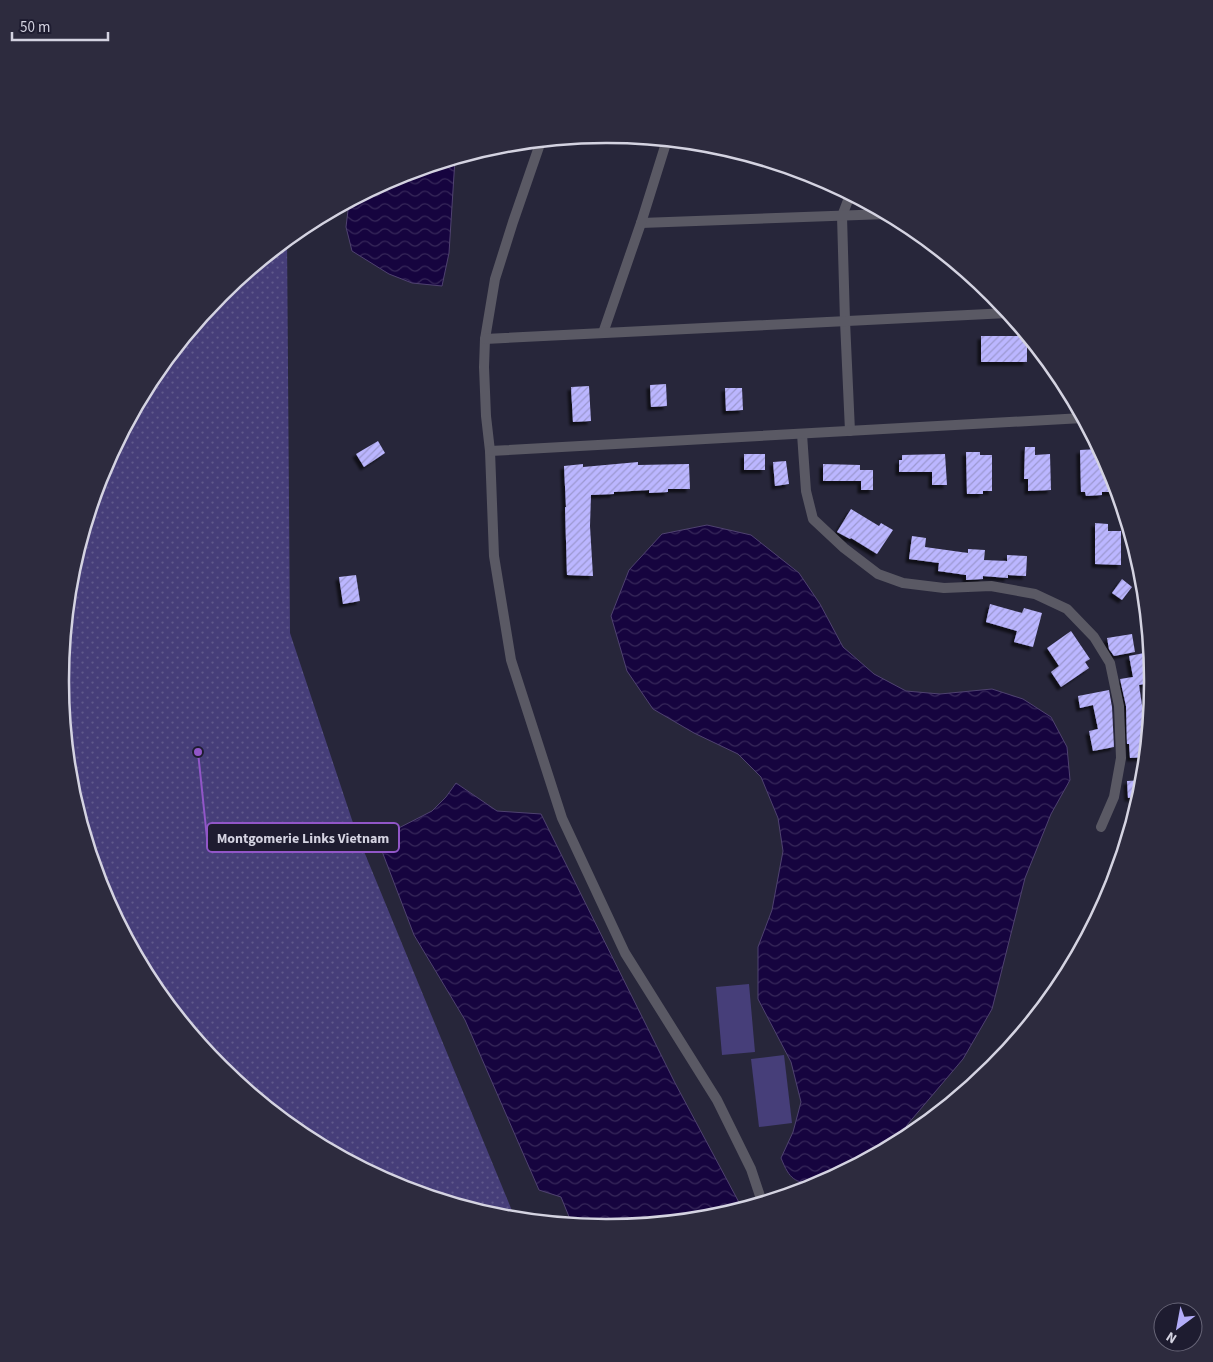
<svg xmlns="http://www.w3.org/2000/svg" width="1213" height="1362" font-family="'Source Sans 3',sans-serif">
<defs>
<pattern id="grass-dots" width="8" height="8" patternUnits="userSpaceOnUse" patternTransform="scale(1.25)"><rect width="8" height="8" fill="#463e79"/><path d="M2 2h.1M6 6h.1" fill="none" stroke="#60598c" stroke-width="1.8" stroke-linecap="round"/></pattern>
<pattern id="water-waves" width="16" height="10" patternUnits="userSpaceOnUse" patternTransform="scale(1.25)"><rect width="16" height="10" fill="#16043f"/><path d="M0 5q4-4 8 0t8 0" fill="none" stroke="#37285a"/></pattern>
<pattern id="building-hatch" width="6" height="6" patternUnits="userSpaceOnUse" patternTransform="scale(1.25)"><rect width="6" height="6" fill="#bbb6ff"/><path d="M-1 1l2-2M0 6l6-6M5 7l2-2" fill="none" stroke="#9c98d0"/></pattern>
<filter id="shadow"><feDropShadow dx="-3.5" dy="3.5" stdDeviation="1" flood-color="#0009"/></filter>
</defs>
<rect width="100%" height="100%" fill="#27263a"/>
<polygon fill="url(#grass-dots)" points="287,239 290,633 356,832 515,1218 500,1217 397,1186 303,1135 220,1067 152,984 101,890 70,787 60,681 71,574 102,472 152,377 220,294"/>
<g fill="#463e79">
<polygon points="749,984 755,1052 722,1055 716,987"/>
<polygon points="784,1055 792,1123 759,1127 751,1059"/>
</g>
<g fill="url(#water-waves)" stroke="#4f4270">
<polygon points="455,159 449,253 442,286 412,283 389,274 352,251 346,227 349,202 398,176"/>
<path d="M707,525L751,535L799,573L820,604L843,647L874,674L906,691L940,694L992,689L1023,699L1051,717L1067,747L1070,780L1051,814L1025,878L992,1009L963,1059L907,1125L903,1139L817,1185C794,1182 790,1180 781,1158L793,1132L801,1102L791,1062L758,999V947L772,910L783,851L778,818L761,777L738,754L694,733L653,709L627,671L611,616L629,570L662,534Z"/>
<polygon points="456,783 497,811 541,814 675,1083 742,1208 713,1217 606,1227 572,1224 561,1197 539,1190 465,1020 414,935 380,846 387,834 432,811 446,797"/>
</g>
<g fill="url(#building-hatch)" filter="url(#shadow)">
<rect x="981" y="336" width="46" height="26"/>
<polygon points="666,384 667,406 651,407 650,385"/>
<polygon points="589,386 591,421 573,422 571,387"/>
<polygon points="725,388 742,388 743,410 726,411"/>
<polygon points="378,441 385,453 364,467 356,454"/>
<polygon points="1025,447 1035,447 1035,455 1050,454 1051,490 1028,491 1028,479 1024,479"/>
<polygon points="1099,449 1112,472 1116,492 1102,492 1102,495 1086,496 1085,492 1081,492 1080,450"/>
<polygon points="966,452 980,452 980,455 992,455 992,491 983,491 983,494 967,494"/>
<rect x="744" y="454" width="21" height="16"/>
<polygon points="945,454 947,485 932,485 932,472 899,472 899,460 902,460 902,455"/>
<polygon points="786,461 789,484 775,486 773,462"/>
<polygon points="638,462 638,465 689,464 690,489 668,489 668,492 649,493 649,490 614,492 614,494 591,495 590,526 593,576 567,575 565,507 566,507 564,466 583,464 583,467"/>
<polygon points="823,464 860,465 860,470 873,470 873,490 861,490 861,481 823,481"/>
<polygon points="851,509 879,526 881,523 893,530 877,554 851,538 850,539 837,532"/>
<polygon points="1095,523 1108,524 1108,531 1121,531 1121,565 1095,564"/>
<polygon points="912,536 926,538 925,547 968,553 968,549 985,550 984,560 1007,561 1007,555 1027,556 1026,576 1008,575 1008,578 983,576 983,579 966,580 966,575 938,571 939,563 909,559"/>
<polygon points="356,575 360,601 343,604 339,577"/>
<polygon points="1122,579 1132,587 1122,600 1112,593"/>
<polygon points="990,604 1022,613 1024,608 1042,613 1033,647 1014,642 1017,631 986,622"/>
<polygon points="1071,631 1090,659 1085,662 1089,668 1061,687 1051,672 1059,666 1047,648"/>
<polygon points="1132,634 1135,652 1114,656 1109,649 1107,638"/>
<polygon points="1144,653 1149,683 1139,685 1143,711 1145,747 1146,747 1146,757 1130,758 1129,744 1127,744 1126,706 1120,679 1133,677 1129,656"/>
<polygon points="1109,690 1112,707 1114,747 1093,751 1089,731 1098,729 1093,705 1080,708 1078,696"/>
<polygon points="1143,780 1140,797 1128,798 1127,781"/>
</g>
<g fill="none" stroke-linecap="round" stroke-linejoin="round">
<g stroke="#5a5964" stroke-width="10">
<polyline points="541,141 513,222 495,279 485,339 484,367 486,416 490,451 494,556 511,660 562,818 625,953 717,1100 751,1169 762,1202"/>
<polyline points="850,195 842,216 845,321 850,431"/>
<polyline points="641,223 887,214"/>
<polyline points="603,333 641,223 667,140"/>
<polyline points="485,339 1008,313"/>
<polyline points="802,434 806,491 813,519 844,548 878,574 903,583 944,588 991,586 1035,594 1067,609 1094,637 1110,663 1119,706 1121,758 1114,797 1101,827"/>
<polyline points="490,451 1083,418"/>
</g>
</g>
<path d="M0 0H1213V1362H0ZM606 143H607A537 537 0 0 1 1144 680V682A537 537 0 0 1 607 1219H606A537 537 0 0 1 69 682V680A537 537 0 0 1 606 143Z" fill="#2d2b3e" fill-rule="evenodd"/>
<path fill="none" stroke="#d4d3e1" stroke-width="2.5" d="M606 143H607A537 537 0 0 1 1144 680V682A537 537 0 0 1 607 1219H606A537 537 0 0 1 69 682V680A537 537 0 0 1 606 143Z"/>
<path fill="none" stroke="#9156c8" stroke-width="2" d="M198 752L207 838"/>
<circle fill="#9156c8" stroke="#1e1c30" stroke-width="2" cx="198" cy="752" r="5"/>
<rect fill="#1e1c30" stroke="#9156c8" stroke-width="2" x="207" y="823" width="192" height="29" rx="5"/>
<g font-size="14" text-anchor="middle" font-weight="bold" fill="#d4d3e1">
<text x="303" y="843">Montgomerie Links Vietnam</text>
</g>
<g transform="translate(1178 1327) rotate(212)"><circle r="24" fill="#1e1c30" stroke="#676577"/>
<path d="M0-4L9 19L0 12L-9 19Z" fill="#b3adf9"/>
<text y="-8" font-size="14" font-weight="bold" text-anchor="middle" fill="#d4d3e1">N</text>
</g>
<path d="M12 32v8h96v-8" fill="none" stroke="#d4d3e1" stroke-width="2.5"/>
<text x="20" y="32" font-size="15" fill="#d4d3e1" stroke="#1e1c30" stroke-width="4" paint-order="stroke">50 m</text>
</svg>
